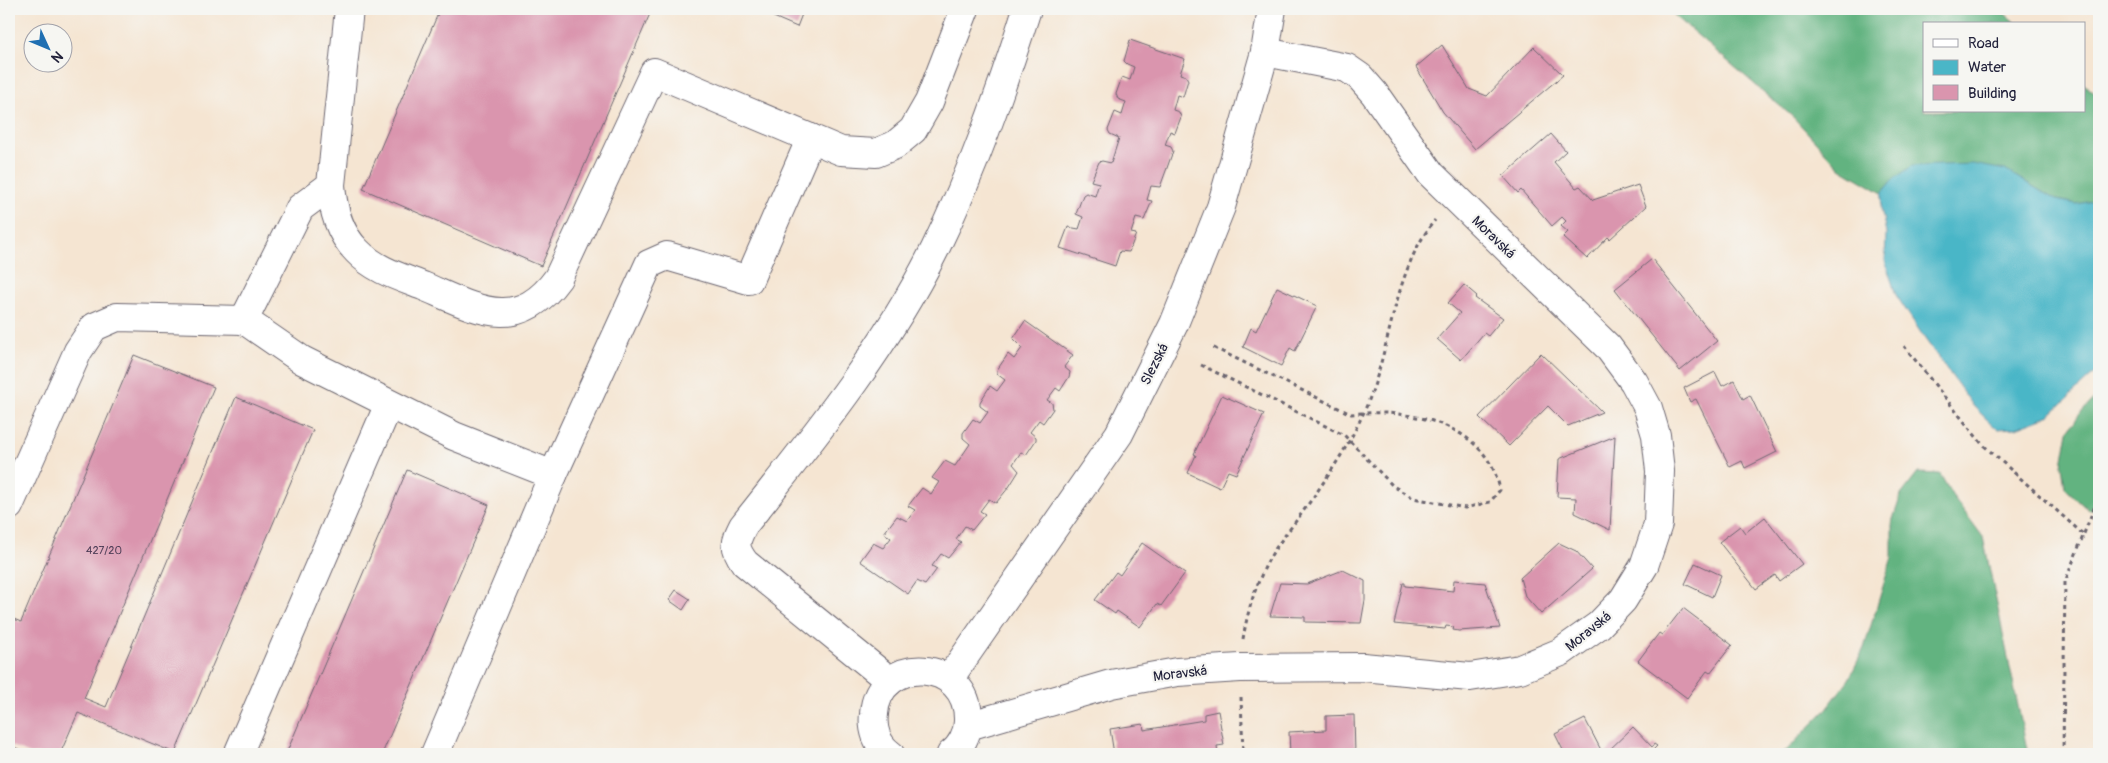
<svg xmlns="http://www.w3.org/2000/svg" width="2108" height="763" font-family="Pangolin,sans-serif">
<rect width="100%" height="100%" fill="#f6f6f2"/>
<filter id="ink" filterUnits="userSpaceOnUse"><feTurbulence type="fractalNoise" baseFrequency=".02" numOctaves="2"/><feDisplacementMap in="SourceGraphic" scale="10" xChannelSelector="R" yChannelSelector="G"/><feConvolveMatrix kernelMatrix="1 2 1 2 8 2 1 2 1" color-interpolation-filters="sRGB"/></filter>
<filter id="wash" filterUnits="userSpaceOnUse"><feTurbulence type="fractalNoise" baseFrequency=".0096" numOctaves="4" result="noise"/><feDisplacementMap in="SourceGraphic" scale="20" xChannelSelector="R" yChannelSelector="G"/><feGaussianBlur stdDeviation="1.12" result="paint"/><feColorMatrix in="noise" values="0 0 0 0 0 0 0 0 0 0 0 0 0 0 0 0 0 1.4 0 .05"/><feComposite in="paint" operator="in"/></filter>
<g filter="url(#wash)">
<rect width="100%" height="100%" fill="#f5e5d2"/>
<g fill="#62b380" stroke="#426a5e">
<polygon points="1667,9 1999,9 2017,24 1924,24 1924,111 2084,111 2084,84 2099,97 2099,200 2077,204 2056,200 2005,170 1894,179 1882,193 1840,168 1794,118"/>
<polygon points="2099,394 2099,507 2088,510 2065,488 2062,465 2068,431 2079,415"/>
<polygon points="1918,473 1940,474 1952,495 1983,537 2028,754 1783,754 1825,711 1849,679 1864,648 1892,557 1892,522 1901,495"/>
</g>
<polygon fill="#4ab6c7" stroke="#366c81" points="1973,164 2005,170 2056,200 2077,204 2099,200 2099,369 2050,415 2016,428 1997,429 1974,407 1925,339 1896,295 1885,261 1886,233 1881,208 1882,193 1894,179 1912,166"/>
<g id="blocks">
<g fill="#da95ae">
<polygon points="440,9 652,9 541,266 363,189"/>
<polygon points="755,9 804,9 797,27"/>
<polygon points="1130,40 1185,59 1180,74 1186,76 1188,80 1183,97 1177,95 1173,110 1179,112 1181,117 1175,133 1170,131 1165,145 1171,147 1173,151 1167,168 1160,187 1151,186 1147,200 1152,201 1144,220 1136,218 1131,233 1136,234 1129,252 1120,251 1115,266 1060,248 1068,227 1079,229 1083,217 1076,214 1083,195 1086,193 1095,196 1099,183 1091,181 1099,162 1102,161 1111,163 1119,138 1110,134 1108,130 1115,112 1122,115 1126,102 1118,99 1116,94 1122,77 1130,80 1134,67 1127,64 1124,61"/>
<polygon points="1442,45 1469,89 1487,96 1534,47 1563,75 1475,149 1443,112 1416,67"/>
<polygon points="1551,134 1566,151 1554,162 1576,188 1580,186 1593,200 1638,185 1646,206 1610,239 1608,237 1587,259 1563,237 1568,232 1561,226 1566,221 1562,217 1552,226 1521,190 1518,193 1503,176"/>
<polygon points="1652,259 1717,341 1680,371 1615,289"/>
<polygon points="1464,285 1477,296 1475,298 1503,318 1488,336 1484,333 1461,360 1437,339 1460,313 1448,303"/>
<polygon points="1277,287 1317,306 1295,351 1290,348 1281,366 1243,347 1251,328 1256,331"/>
<polygon points="1025,321 1073,355 1064,367 1070,372 1069,377 1060,391 1056,388 1047,400 1052,403 1053,409 1043,423 1039,420 1030,432 1036,437 1036,440 1026,455 1021,452 1013,464 1019,471 1009,487 996,503 989,499 980,511 985,514 972,530 965,526 956,539 961,542 948,558 941,554 932,566 937,569 925,585 917,581 908,594 860,561 873,543 883,548 891,538 884,533 897,516 907,521 915,510 908,506 922,488 931,494 939,482 932,478 945,461 955,466 970,444 963,438 963,433 973,419 980,423 988,412 980,406 980,402 990,386 997,391 1005,380 997,374 997,370 1008,354 1014,359 1022,348 1013,339"/>
<polygon points="1541,353 1602,412 1568,426 1548,406 1509,446 1479,417"/>
<polygon points="134,355 214,387 84,698 106,707 236,397 313,430 175,753 78,713 60,754 30,754 9,745 9,617 21,622"/>
<polygon points="1715,372 1722,386 1734,380 1743,399 1750,395 1777,452 1745,468 1742,461 1730,467 1696,399 1690,402 1684,388"/>
<polygon points="1222,395 1264,414 1236,474 1228,471 1220,488 1188,473 1196,455 1194,454"/>
<polygon points="1615,436 1610,530 1575,513 1576,498 1557,497 1559,459"/>
<polygon points="407,470 489,505 382,754 286,754"/>
<polygon points="1765,517 1802,564 1779,581 1775,575 1756,589 1719,542 1740,526 1745,533"/>
<polygon points="1142,543 1185,573 1161,606 1157,604 1140,627 1117,611 1115,614 1095,600 1116,572 1120,575"/>
<polygon points="1559,543 1576,551 1592,569 1541,614 1525,596 1520,578"/>
<polygon points="1695,563 1721,575 1712,597 1685,584"/>
<polygon points="1343,570 1365,581 1365,600 1361,623 1305,622 1305,617 1270,616 1280,583 1307,584"/>
<polygon points="1454,580 1485,583 1500,628 1459,631 1453,630 1454,627 1446,626 1445,629 1394,624 1403,583 1405,583 1405,586 1453,591"/>
<polygon points="676,590 690,599 683,610 669,600"/>
<polygon points="1683,608 1732,645 1710,673 1707,671 1687,698 1638,661 1659,633 1662,635"/>
<polygon points="1218,711 1224,745 1217,746 1218,754 1114,754 1110,729 1143,724 1144,730 1204,720 1204,714"/>
<polygon points="1354,715 1355,754 1290,754 1289,732 1326,730 1326,716"/>
<polygon points="1585,719 1603,754 1565,754 1555,734"/>
<polygon points="1633,727 1652,747 1654,744 1657,746 1649,754 1605,754"/>
</g>
</g>
</g>
<g filter="url(#ink)">
<use href="#blocks" fill-opacity="0" stroke="#6c6670" stroke-width="1"/>
<g fill="none" stroke-linecap="round" stroke-linejoin="round">
<g stroke="#6c6670" stroke-width="30">
<g id="minor">
<path d="M349,9L331,185C333,210 339,233 357,251C375,270 400,277 423,286C475,308 517,335 558,278L654,72L841,151L876,153L895,145L913,130L929,102L965,9"/>
<polyline points="244,320 302,360 454,436 553,475 649,264 667,256 749,280 811,138"/>
<polyline points="9,506 78,351 94,327 117,317 244,320 300,208 331,185"/>
<polyline points="949,679 1119,434 1174,324 1221,207 1265,52 1272,9"/>
<path d="M890,681L745,563C733,547 735,542 743,526C813,438 885,350 935,249C973,171 1001,91 1027,9"/>
<polyline points="968,726 1111,684 1177,672 1240,668 1363,667 1470,677 1520,669 1561,652 1599,625 1623,600 1644,566 1658,524 1660,471 1656,435 1648,408 1634,382 1608,347 1431,174 1374,93 1360,77 1347,68 1265,52"/>
<polyline points="238,754 389,404"/>
<polyline points="435,754 553,475"/>
<path d="M890,754C877,745 872,729 874,714C878,653 970,657 968,721C968,733 961,747 951,754"/>
</g>
</g>
<g stroke="#6c6670" stroke-width="3" stroke-dasharray="4 4" stroke-linecap="butt">
<polyline points="1904,346 1982,444 2084,535"/>
<path d="M1201,365L1344,435L1393,486L1413,498L1465,508L1490,502L1500,490C1487,423 1409,408 1351,414L1210,346"/>
<path d="M1243,639C1247,614 1254,590 1265,567C1273,549 1288,532 1299,517C1323,484 1346,451 1363,414C1392,352 1391,274 1435,220"/>
<polyline points="1241,697 1243,754"/>
<polyline points="2063,754 2065,582 2094,508 2099,502"/>
</g>
<use href="#minor" stroke="#fff" stroke-width="28"/>
</g>
</g>
<g text-anchor="middle" stroke-width="4.5" stroke-linejoin="round" paint-order="stroke">
<g font-size="11" fill="#503f58">
<text x="104" y="554">427/20</text>
</g>
<g font-size="14" fill="#22223b" stroke="#f6f6f2">
<text transform="translate(1494 237) rotate(44)" y="5">Moravská</text>
<text transform="translate(1154 364) rotate(-63)" y="5">Slezská</text>
<text transform="translate(1588 631) rotate(-39)" y="5">Moravská</text>
<text transform="translate(1180 673) rotate(-7)" y="5">Moravská</text>
</g>
</g>
<rect width="2108" height="763" fill="none" stroke="#f6f6f2" stroke-width="30"/>
<rect x="1923" y="22" width="162" height="90" fill="#f6f6f2" stroke="#a1a1a9"/>
<rect x="1933" y="39" width="25" height="8" fill="#ffffff" stroke="#a1a1a9"/>
<text x="1968" y="48" font-size="15" fill="#22223b">Road</text>
<rect x="1933" y="60" width="25" height="15" fill="#4ab6c7" stroke="#a1a1a9"/>
<text x="1968" y="72" font-size="15" fill="#22223b">Water</text>
<rect x="1933" y="85" width="25" height="15" fill="#da95ae" stroke="#a1a1a9"/>
<text x="1968" y="98" font-size="15" fill="#22223b">Building</text>
<g transform="translate(48 48) rotate(134)"><circle r="24" fill="#f6f6f2" stroke="#a1a1a9"/>
<path d="M0-4L9 19L0 12L-9 19Z" fill="#1f6fb2"/>
<text y="-8" font-size="14" font-weight="bold" text-anchor="middle" fill="#22223b">N</text>
</g>
</svg>
